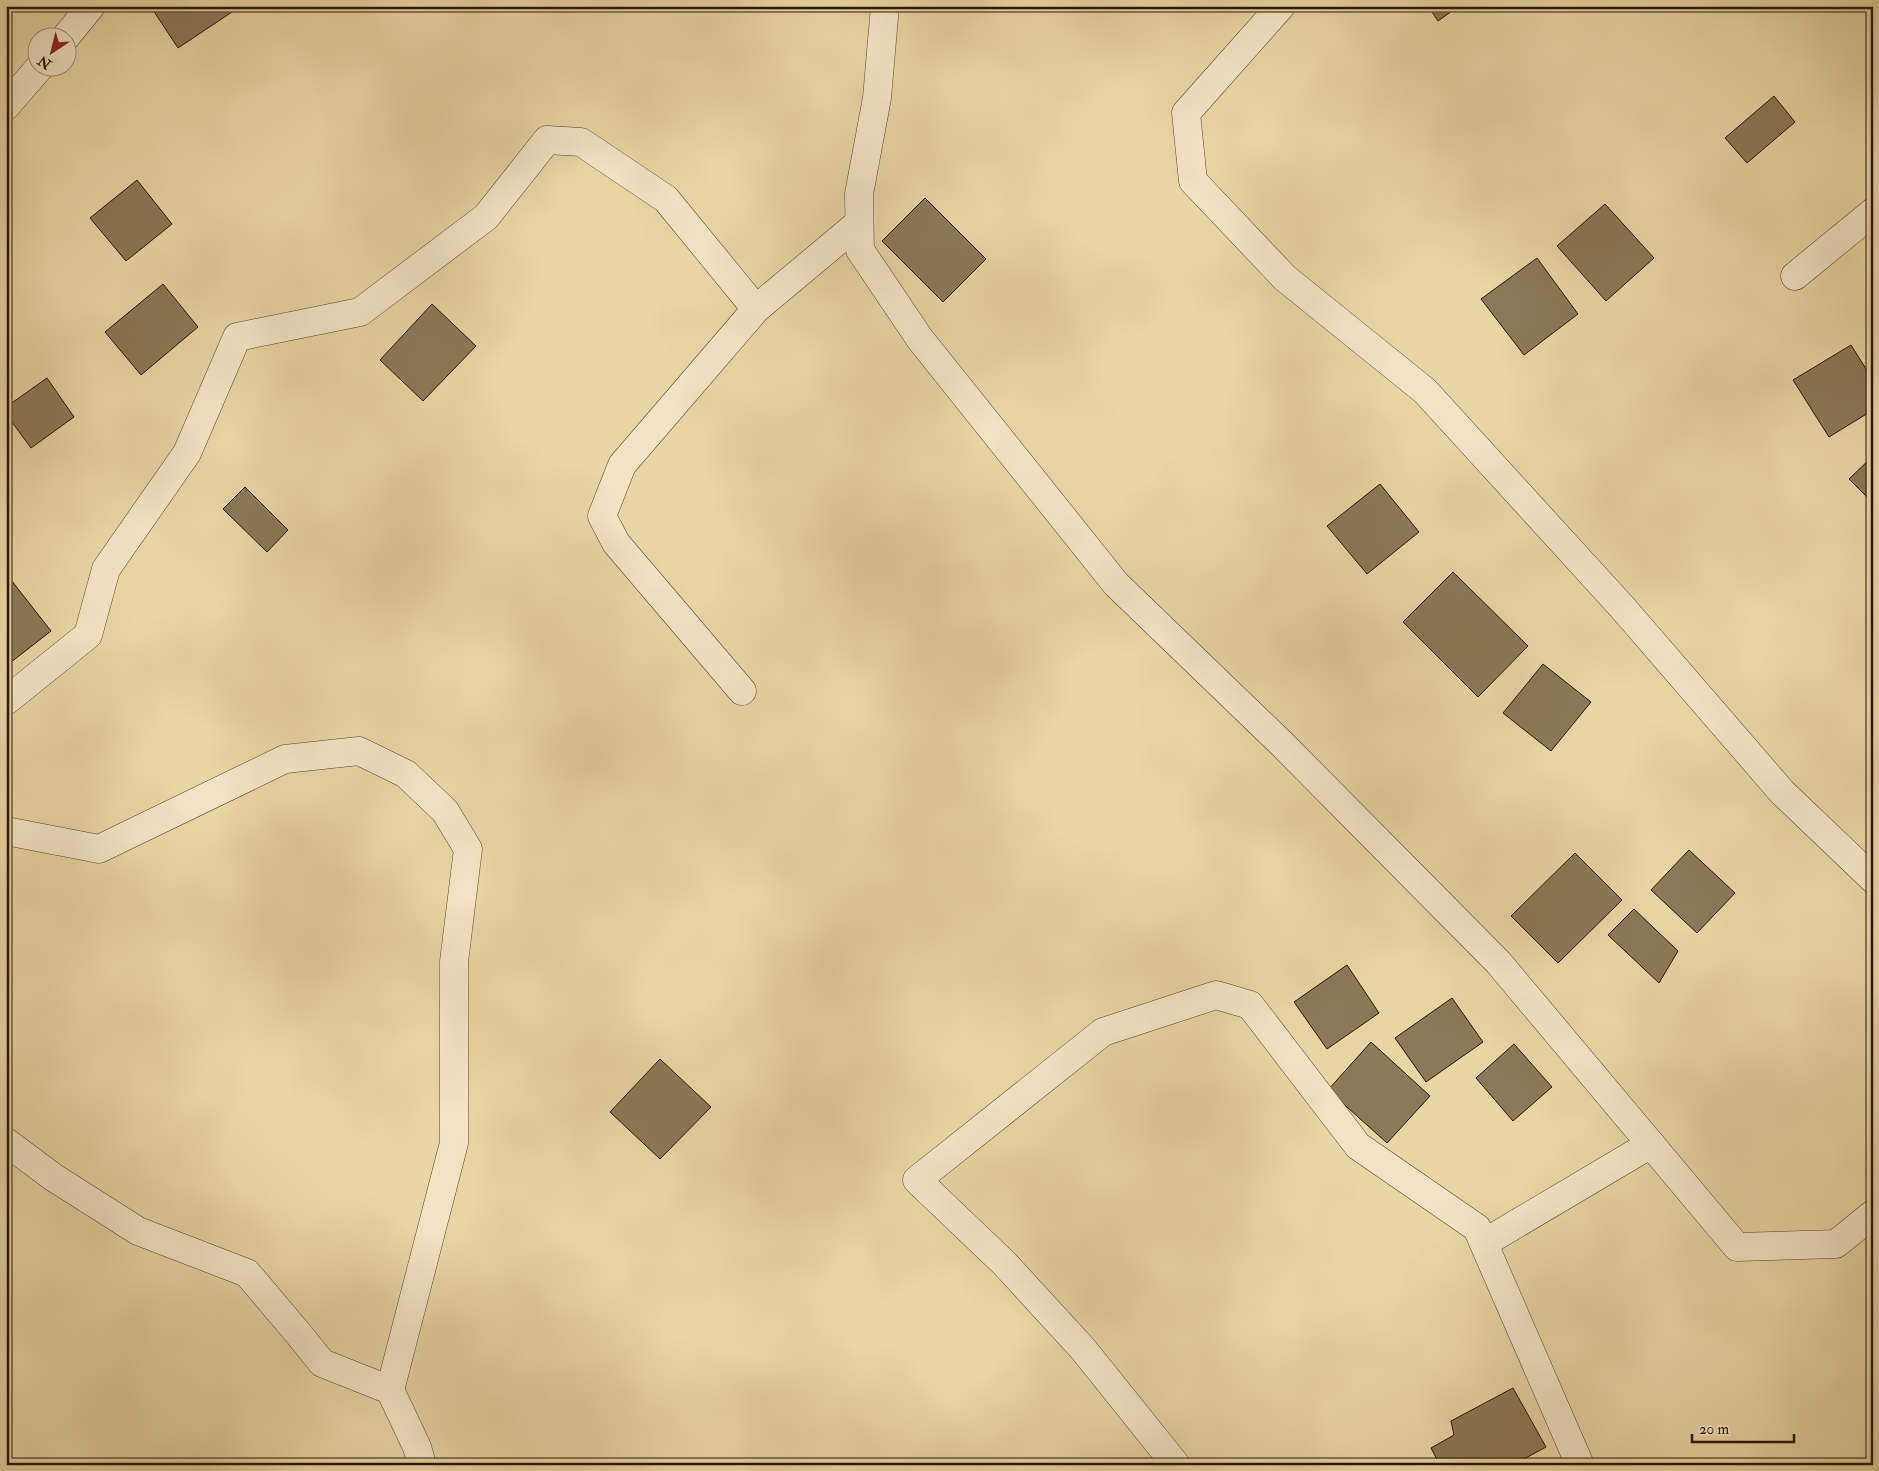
<svg xmlns="http://www.w3.org/2000/svg" width="1879" height="1471" font-family="'IM FELL Double Pica',serif">
<rect width="100%" height="100%" fill="#e9d4a4"/>
<filter id="stains"><feTurbulence type="fractalNoise" baseFrequency=".004" numOctaves="4"/><feColorMatrix values="0 0 0 0 .2 0 0 0 0 .09 0 0 0 0 .02 0 0 0 .5 -.17"/></filter>
<radialGradient id="worn" r=".72"><stop offset=".6" stop-color="#630" stop-opacity="0"/><stop offset="1" stop-color="#630" stop-opacity=".3"/></radialGradient>
<g fill="#8b7957" stroke="#251703">
<polygon points="153,6 241,6 178,48 151,7"/>
<polygon points="1428,6 1459,6 1438,21"/>
<polygon points="1774,96 1795,122 1747,163 1725,138"/>
<polygon points="137,180 172,224 126,261 90,218"/>
<polygon points="925,198 986,259 943,302 882,241"/>
<polygon points="1605,204 1654,258 1606,301 1557,246"/>
<polygon points="1537,258 1578,314 1524,355 1481,299"/>
<polygon points="163,284 198,327 141,375 105,332"/>
<polygon points="432,304 476,346 423,401 380,360"/>
<polygon points="1851,345 1873,380 1873,410 1829,437 1793,380"/>
<polygon points="47,378 74,417 31,448 6,414 6,407"/>
<polygon points="1873,456 1873,503 1849,479"/>
<polygon points="1380,484 1419,532 1367,574 1327,526"/>
<polygon points="245,487 288,530 267,552 223,509"/>
<polygon points="1453,572 1528,646 1478,697 1403,622"/>
<polygon points="8,576 51,631 6,666 6,577"/>
<polygon points="1543,664 1591,702 1551,751 1503,713"/>
<polygon points="1689,850 1735,893 1697,933 1651,890"/>
<polygon points="1575,853 1622,900 1558,963 1511,916"/>
<polygon points="1634,909 1678,951 1659,983 1608,935"/>
<polygon points="1347,965 1379,1013 1327,1049 1294,1002"/>
<polygon points="1452,998 1483,1042 1426,1082 1395,1038"/>
<polygon points="1371,1042 1430,1096 1387,1143 1328,1090"/>
<polygon points="1514,1044 1552,1087 1513,1121 1476,1078"/>
<polygon points="660,1059 711,1107 660,1159 610,1112"/>
<polygon points="1513,1388 1546,1447 1513,1465 1440,1465 1431,1448 1454,1435 1451,1421"/>
</g>
<g fill="none" stroke-linecap="round" stroke-linejoin="round">
<g stroke="#56462b" stroke-width="29">
<g id="minor">
<polyline points="885,6 877,98 859,194 860,250 920,339 1116,584 1281,743 1498,962 1737,1247 1836,1244 1873,1214"/>
<polyline points="1281,6 1186,113 1193,181 1285,278 1425,391 1622,607 1782,792 1873,879"/>
<polyline points="65,38 91,6"/>
<polyline points="6,106 39,68"/>
<polyline points="1795,276 1873,212"/>
<polyline points="742,691 616,543 602,516 622,465 756,309"/>
<polyline points="6,701 88,635 106,569 187,453 237,337 360,312 486,217 547,140 581,142 666,199 756,309 859,223"/>
<polyline points="6,831 99,849 285,759 359,751 406,774 445,811 468,849 454,962 454,1143 390,1390"/>
<polyline points="6,1142 53,1177 138,1231 247,1273 297,1332 322,1363 390,1390 417,1447 422,1465"/>
<polyline points="1484,1243 1651,1144"/>
<polyline points="1176,1465 1083,1349 1005,1264 917,1180 1103,1032 1216,995 1250,1005 1358,1146 1477,1228 1580,1465"/>
</g>
</g>
<use href="#minor" stroke="#f1e3c4" stroke-width="28"/>
</g>
<rect width="1879" height="1471" fill="none" stroke="#e9d4a4" stroke-width="25"/>
<rect x="8" y="8" width="1864" height="1456" fill="none" stroke="#251703" stroke-width="2.5"/>
<rect x="12" y="12" width="1854" height="1446" fill="none" stroke="#251703"/>
<g transform="translate(52 52) rotate(215)"><circle r="24" fill="#f1e3c4" stroke="#9f9177"/>
<path d="M0-4L9 19L0 12L-9 19Z" fill="#8f2418"/>
<text y="-8" font-size="14" font-weight="bold" text-anchor="middle" fill="#251703">N</text>
</g>
<path d="M1692 1434v8h102v-8" fill="none" stroke="#251703" stroke-width="2.5"/>
<text x="1699" y="1434" font-size="15" fill="#251703" stroke="#f1e3c4" stroke-width="4" paint-order="stroke">20 m</text>
<rect width="100%" height="100%" filter="url(#stains)"/>
<rect width="100%" height="100%" fill="url(#worn)"/>
</svg>
